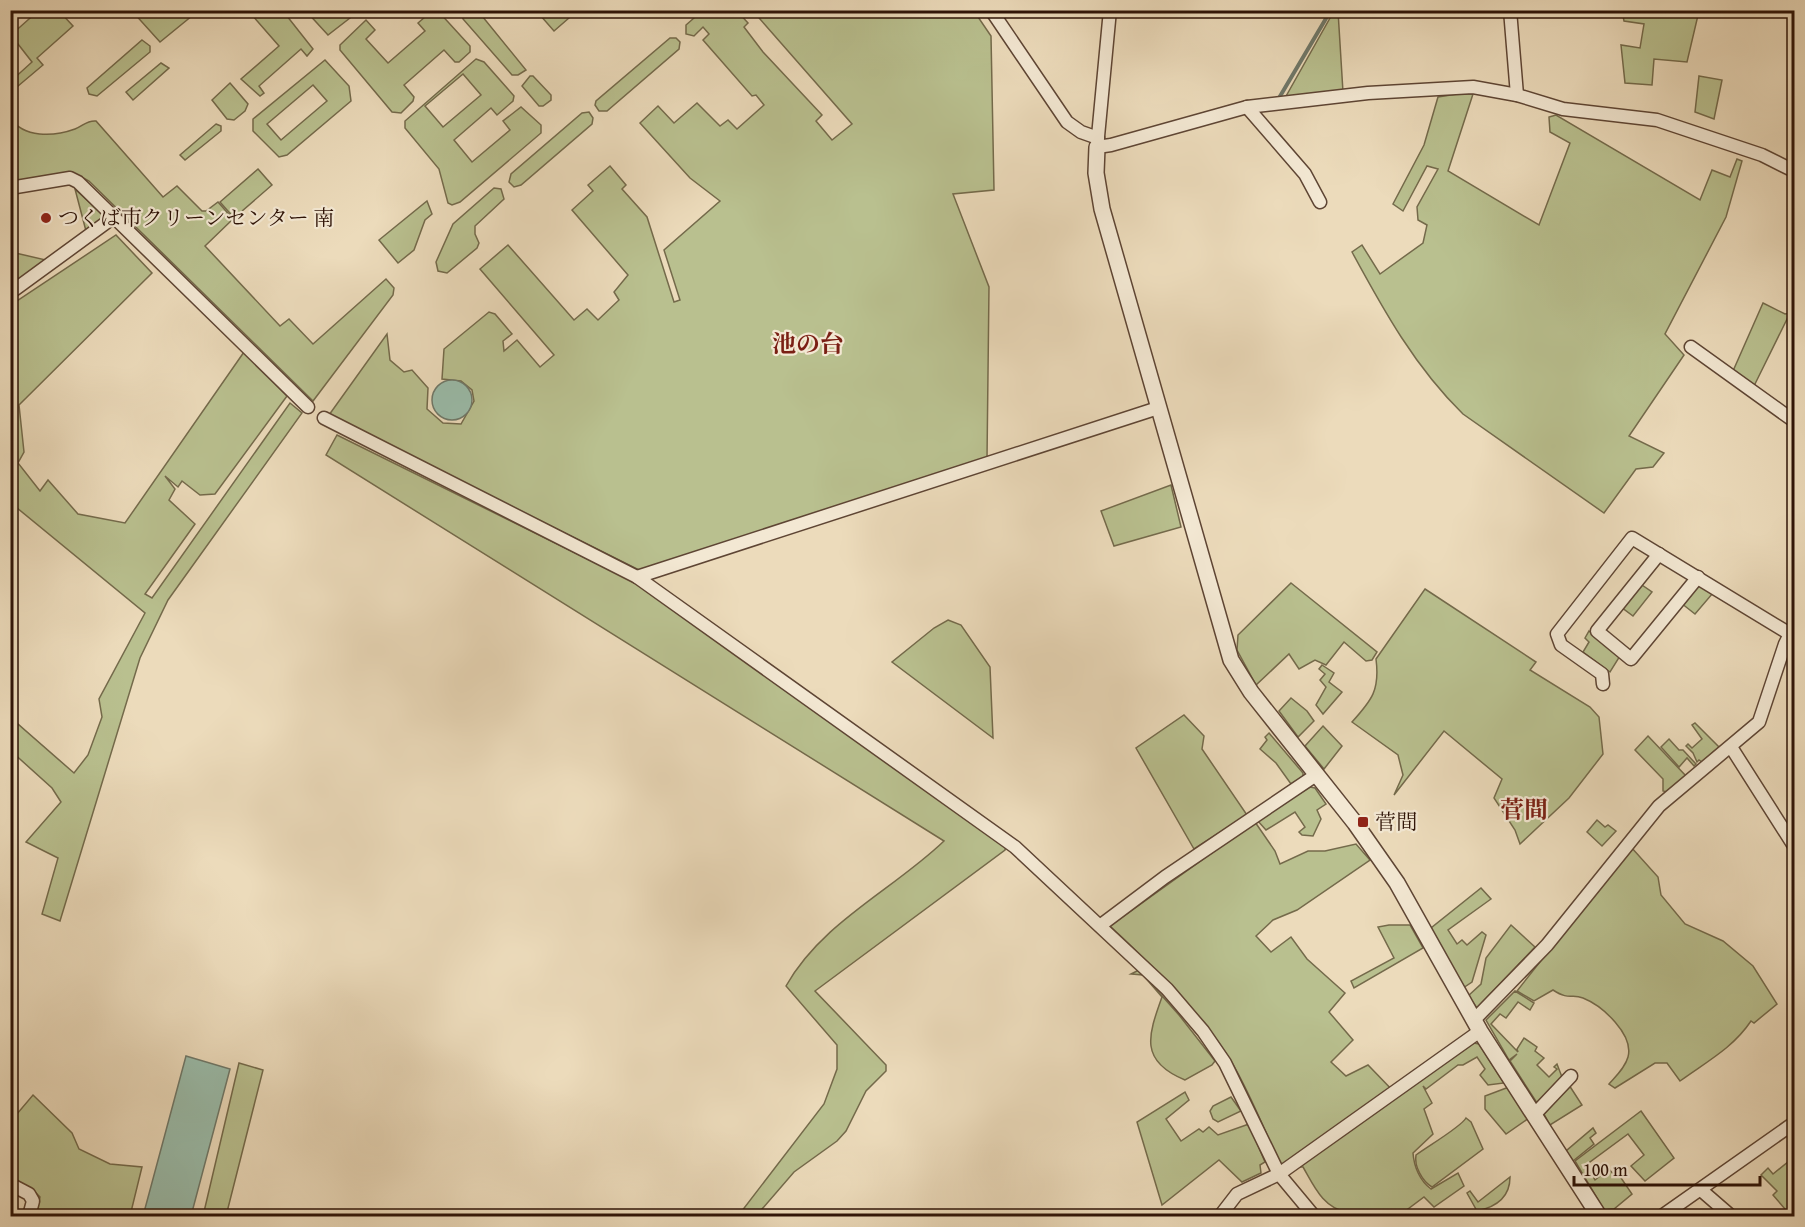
<svg xmlns="http://www.w3.org/2000/svg" width="1805" height="1227" font-family="'Gentium Book Plus','Noto Serif JP',serif">
<rect width="100%" height="100%" fill="#ecdbbb"/>
<filter id="stains"><feTurbulence type="fractalNoise" baseFrequency=".00333" numOctaves="4"/><feColorMatrix values="0 0 0 0 .2 0 0 0 0 .09 0 0 0 0 .02 0 0 0 .5 -.17"/></filter>
<radialGradient id="worn" r=".72"><stop offset=".6" stop-color="#630" stop-opacity="0"/><stop offset="1" stop-color="#630" stop-opacity=".3"/></radialGradient>
<g fill="#b9c08f" stroke="#746a4b" stroke-width="1.5" fill-rule="evenodd">
<polygon points="38,11 59,11 73,26 37,58 43,65 11,92 11,81 32,62 11,35"/>
<polygon points="132,11 132,10 198,11 160,42"/>
<polygon points="258,11 283,11 313,49 307,56 301,49 259,86 264,93 260,96 241,79 279,46 252,15"/>
<polygon points="306,11 336,13 359,11 328,35"/>
<polygon points="438,11 470,46 470,52 459,62 455,62 444,50 404,85 414,97 413,101 401,113 392,112 340,50 340,45 366,20 375,30 366,39 388,63 425,31 418,23 432,11"/>
<polygon points="466,11 478,11 526,70 518,75 512,75 463,19 462,14"/>
<polygon points="544,11 576,10 577,11 554,31 540,15"/>
<polygon points="702,11 737,11 748,23 744,27 763,52 822,115 816,121 832,140 852,124 753,11 974,11 991,36 994,190 953,194 989,287 987,459 639,570 329,415 387,334 390,360 404,372 412,370 428,388 427,409 443,423 461,424 474,401 472,390 461,381 442,379 444,349 489,312 495,314 512,334 503,341 504,351 517,340 540,367 554,355 480,269 508,245 574,320 587,309 598,320 619,300 614,292 628,275 572,210 593,191 588,185 610,166 626,185 622,189 647,217 674,302 680,300 664,250 720,201 690,178 640,123 658,106 674,123 697,103 720,126 728,120 737,129 764,105 756,95 752,96 703,40 709,34 703,27 694,36 686,34 686,25"/>
<polygon points="1334,11 1338,11 1343,92 1285,98"/>
<polygon points="1622,11 1699,11 1687,62 1654,59 1652,85 1625,83 1621,45 1640,48 1644,24 1624,21"/>
<polygon points="670,38 676,38 680,42 679,49 607,111 599,111 595,105 596,101"/>
<polygon points="142,40 150,46 150,52 97,96 89,94 87,88"/>
<path d="M476,59L484,62L514,96L513,101L497,115L491,108L454,140L472,162L510,130L503,121L521,107L541,125V133L460,202L452,205L448,203L439,169L405,128V121ZM463,74L481,95L443,127L425,106Z"/>
<path d="M325,60L349,86L351,101L287,155L279,157L253,131V119ZM313,85L327,101L281,140L267,124Z"/>
<polygon points="161,63 169,68 133,100 126,92"/>
<polygon points="530,76 533,76 551,95 551,100 543,106 539,106 522,86"/>
<polygon points="1699,76 1722,80 1714,119 1695,112"/>
<polygon points="230,83 248,104 245,111 234,120 227,119 212,100"/>
<path d="M1457,94H1473L1448,171L1539,225L1570,143L1550,132L1549,117L1556,115L1700,200L1712,170L1730,177L1737,159L1742,161L1726,217L1665,334L1684,355L1629,436L1664,453L1653,467L1636,469L1604,513L1463,414C1415,367 1384,311 1352,252L1362,245L1380,274L1423,243L1427,225L1418,220L1417,207L1438,169L1427,166L1403,211L1393,204L1424,145L1438,97Z"/>
<polygon points="589,112 593,118 592,124 521,185 514,187 509,182 511,174 582,113"/>
<path d="M10,118C24,138 53,137 75,129C83,126 87,120 96,121L163,197L177,186L202,211H206L218,202L233,219L205,246L280,326L289,319L313,344L386,279L394,288L393,295L313,401L89,181L80,176L11,183Z"/>
<polygon points="216,124 221,126 221,131 185,160 180,155"/>
<polygon points="258,169 272,185 234,218 220,202"/>
<polygon points="494,188 501,189 504,199 475,226 475,234 479,243 477,248 447,273 438,271 436,262 453,224"/>
<polygon points="75,189 102,214 102,219 86,231"/>
<polygon points="427,201 432,214 425,220 414,250 398,263 379,240"/>
<polygon points="116,235 152,273 19,405 24,452 18,463 40,491 48,480 78,514 125,523 244,352 287,396 215,494 200,495 182,481 178,487 165,476 175,489 169,500 195,524 145,594 152,598 290,403 302,413 168,600 140,658 60,921 42,914 58,858 26,842 61,802 52,788 11,751 11,718 74,773 88,755 102,717 99,699 145,613 11,503 11,305"/>
<polygon points="11,252 46,260 11,285"/>
<polygon points="1763,303 1785,314 1790,313 1754,386 1733,371"/>
<path d="M337,435L634,582L1006,846L1005,850L815,991L886,1065V1071L866,1091L846,1131L837,1141L794,1172L756,1216H738L824,1104L837,1069V1045L786,986C822,922 893,890 944,841L326,455Z"/>
<polygon points="1171,485 1181,527 1114,546 1101,511"/>
<polygon points="1291,583 1377,652 1372,660 1366,661 1344,642 1326,665 1315,660 1299,669 1289,654 1256,685 1237,650 1238,635"/>
<polygon points="1639,583 1652,592 1633,616 1621,607"/>
<polygon points="1701,585 1713,593 1695,614 1681,603 1696,586"/>
<path d="M1425,589L1536,662L1530,670L1590,707L1599,717L1603,754L1569,798L1520,844L1515,830L1494,798L1502,779L1444,731L1394,795L1403,775L1398,755L1352,722C1372,700 1380,690 1376,659Z"/>
<polygon points="948,620 961,625 990,667 993,738 892,662 934,628"/>
<polygon points="1589,631 1620,656 1610,672 1583,652 1589,642 1585,638"/>
<polygon points="1322,665 1334,673 1329,682 1342,692 1323,714 1316,705 1326,687 1320,680 1325,674 1319,669"/>
<polygon points="1291,698 1307,711 1314,721 1298,737 1279,711"/>
<polygon points="1184,715 1204,736 1202,749 1247,815 1194,849 1136,748"/>
<polygon points="1695,723 1719,747 1702,762 1699,760 1697,762 1693,753 1686,746 1688,744 1692,748 1702,739 1692,725"/>
<polygon points="1323,726 1342,746 1324,769 1305,746"/>
<polygon points="1269,733 1303,773 1303,777 1291,784 1276,763 1260,749 1267,740 1265,737"/>
<polygon points="1648,736 1686,776 1667,792 1663,791 1663,779 1635,750"/>
<polygon points="1669,739 1679,750 1683,750 1696,764 1694,766 1687,758 1679,767 1661,747"/>
<polygon points="1310,787 1315,788 1326,804 1317,810 1321,819 1313,836 1302,835 1299,832 1305,827 1295,812 1266,830 1257,820"/>
<polygon points="1597,820 1605,827 1608,825 1616,831 1602,846 1587,832"/>
<path d="M1255,822L1275,851L1280,864L1308,851H1325L1356,844L1370,860L1297,910L1273,920L1256,936L1271,952L1291,937L1307,959L1345,993L1329,1012L1353,1040L1331,1062L1346,1076L1368,1065L1398,1096L1474,1043L1479,1044L1504,1083L1488,1085L1480,1075L1485,1069L1477,1057L1463,1065H1458L1426,1089L1423,1086L1432,1103L1424,1109L1433,1134L1413,1153C1414,1167 1420,1181 1431,1189L1458,1173L1464,1186L1434,1207L1424,1197L1404,1212L1406,1216H1350L1347,1212C1323,1208 1314,1186 1303,1167L1281,1166C1265,1132 1251,1095 1232,1063C1200,1010 1154,968 1110,926Z"/>
<path d="M1631,847L1658,877L1661,895L1685,924L1723,941L1753,966L1777,1004L1754,1023L1751,1021C1733,1048 1706,1062 1680,1081L1667,1063H1655L1615,1088L1609,1084C1616,1076 1625,1068 1628,1057C1634,1035 1603,1006 1583,998C1571,993 1570,1001 1553,990L1534,1001L1517,991Z"/>
<polygon points="1481,888 1491,899 1448,930 1457,944 1462,940 1467,945 1482,932 1486,935 1472,982 1463,988 1431,928"/>
<polygon points="1389,925 1410,925 1423,948 1354,988 1351,981 1394,958 1378,927"/>
<polygon points="1511,925 1535,947 1477,1008 1468,996 1481,984 1486,958"/>
<path d="M1139,970L1179,1015L1215,1061L1212,1065L1185,1080C1139,1061 1148,1036 1162,997L1143,975L1131,974Z"/>
<polygon points="1515,991 1534,1003 1530,1010 1518,1002 1506,1018 1500,1014 1491,1024 1518,1052 1517,1049 1524,1038 1537,1047 1535,1051 1544,1058 1537,1065 1549,1077 1557,1069 1554,1067 1557,1064 1562,1077 1541,1104 1537,1103 1510,1061 1517,1054 1509,1060 1486,1020"/>
<polygon points="239,1063 263,1070 226,1216 203,1216"/>
<polygon points="1569,1085 1582,1105 1550,1125 1544,1114"/>
<polygon points="1509,1087 1529,1118 1506,1134 1485,1109 1485,1096"/>
<polygon points="1185,1092 1189,1100 1166,1119 1181,1141 1199,1129 1203,1132 1209,1127 1218,1135 1249,1124 1265,1162 1260,1165 1261,1173 1242,1182 1219,1160 1162,1205 1137,1122"/>
<polygon points="33,1095 72,1133 79,1149 110,1164 142,1167 130,1216 35,1216 40,1197 34,1191 11,1178 11,1121"/>
<polygon points="1231,1097 1241,1111 1218,1122 1213,1119 1210,1111 1213,1106"/>
<polygon points="1641,1111 1674,1158 1645,1181 1631,1166 1644,1155 1628,1134 1586,1165 1595,1180 1609,1169 1614,1175 1617,1172 1632,1194 1614,1209 1604,1210 1575,1161"/>
<path d="M1466,1118L1471,1122L1483,1149L1432,1187C1422,1181 1414,1166 1416,1155C1428,1146 1461,1127 1466,1118Z"/>
<polygon points="1593,1128 1596,1133 1590,1138 1594,1144 1573,1161 1566,1151"/>
<polygon points="1794,1157 1794,1179 1790,1183 1794,1190 1794,1216 1791,1216 1773,1195 1777,1191 1761,1175 1768,1168 1773,1174"/>
<path d="M1510,1177C1510,1197 1496,1207 1477,1211L1467,1193L1470,1191L1478,1202Z"/>
</g>
<g fill="#9abcaa" stroke="#6f7869" stroke-width="1.5">
<circle cx="452" cy="400" r="20"/>
<polygon points="186,1056 230,1069 191,1216 143,1216"/>
</g>
<g fill="none" stroke-linecap="round" stroke-linejoin="round">
<polyline stroke="#6f7869" stroke-width="4" points="1279,98 1331,10"/>
<g stroke="#5e4534" stroke-width="15">
<g id="minor">
<polyline points="991,10 1067,122 1081,132 1098,138"/>
<polyline points="1110,10 1097,147 1111,145 1247,107 1368,93 1473,87 1517,95 1563,109 1657,120 1762,155 1794,171"/>
<polyline points="1510,10 1517,95"/>
<polyline points="1247,107 1305,174 1320,202"/>
<polyline points="10,188 70,178 78,182 308,407"/>
<polyline points="10,293 114,217"/>
<polyline points="1691,347 1794,421"/>
<polyline points="324,418 637,577 1015,847 1167,989 1203,1031 1225,1063 1279,1174 1314,1216"/>
<polyline points="1659,554 1597,631 1631,659 1698,577"/>
<polyline points="637,577 1158,408"/>
<polyline points="1603,684 1602,674 1561,645 1557,634 1632,538 1790,634"/>
<polyline points="1731,747 1794,846"/>
<polyline points="1101,925 1165,877 1316,775"/>
<polyline points="1474,1020 1547,945 1659,806 1759,722 1785,644 1794,626"/>
<polyline points="1534,1115 1571,1076"/>
<polyline points="10,1184 29,1194 33,1201 29,1216"/>
<polyline points="1701,1190 1731,1216"/>
<polyline points="1220,1216 1237,1194 1279,1174 1480,1031"/>
<polyline points="1662,1216 1794,1123"/>
</g>
</g>
<g stroke="#5e4534" stroke-width="18">
<polyline id="tertiary" points="1097,147 1096,173 1102,209 1231,660 1251,692 1355,823 1397,883 1480,1031 1599,1216"/>
</g>
<use href="#minor" stroke="#f3e8d3" stroke-width="12"/>
<use href="#tertiary" stroke="#f3e8d3" stroke-width="15"/>
</g>
<g fill="#8f2418" stroke="#f3e8d3" stroke-width="2">
<circle cx="46" cy="218" r="6"/>
<rect x="1357" y="816" width="12" height="12" rx="3"/>
</g>
<g text-anchor="middle" stroke-width="4.5" stroke-linejoin="round" paint-order="stroke">
<g font-size="21" fill="#2e1307" stroke="#f3e8d3" text-anchor="start">
<text x="58" y="225">つくば市クリーンセンター 南</text>
<text x="1375" y="829">菅間</text>
</g>
<g font-size="24" font-weight="bold" fill="#7a1f14" stroke="#f3e8d3">
<text x="808" y="352">池の台</text>
<text x="1524" y="818">菅間</text>
</g>
</g>
<rect width="1805" height="1227" fill="none" stroke="#ecdbbb" stroke-width="36"/>
<rect x="12" y="12" width="1781" height="1203" fill="none" stroke="#2e1307" stroke-width="3"/>
<rect x="18" y="18" width="1769" height="1191" fill="none" stroke="#2e1307" stroke-width="1.5"/>
<path d="M1574 1176v9h186v-9" fill="none" stroke="#2e1307" stroke-width="3"/>
<text x="1583" y="1176" font-size="18" fill="#2e1307" stroke="#f3e8d3" stroke-width="4.5" paint-order="stroke">100 m</text>
<rect width="100%" height="100%" filter="url(#stains)"/>
<rect width="100%" height="100%" fill="url(#worn)"/>
</svg>
